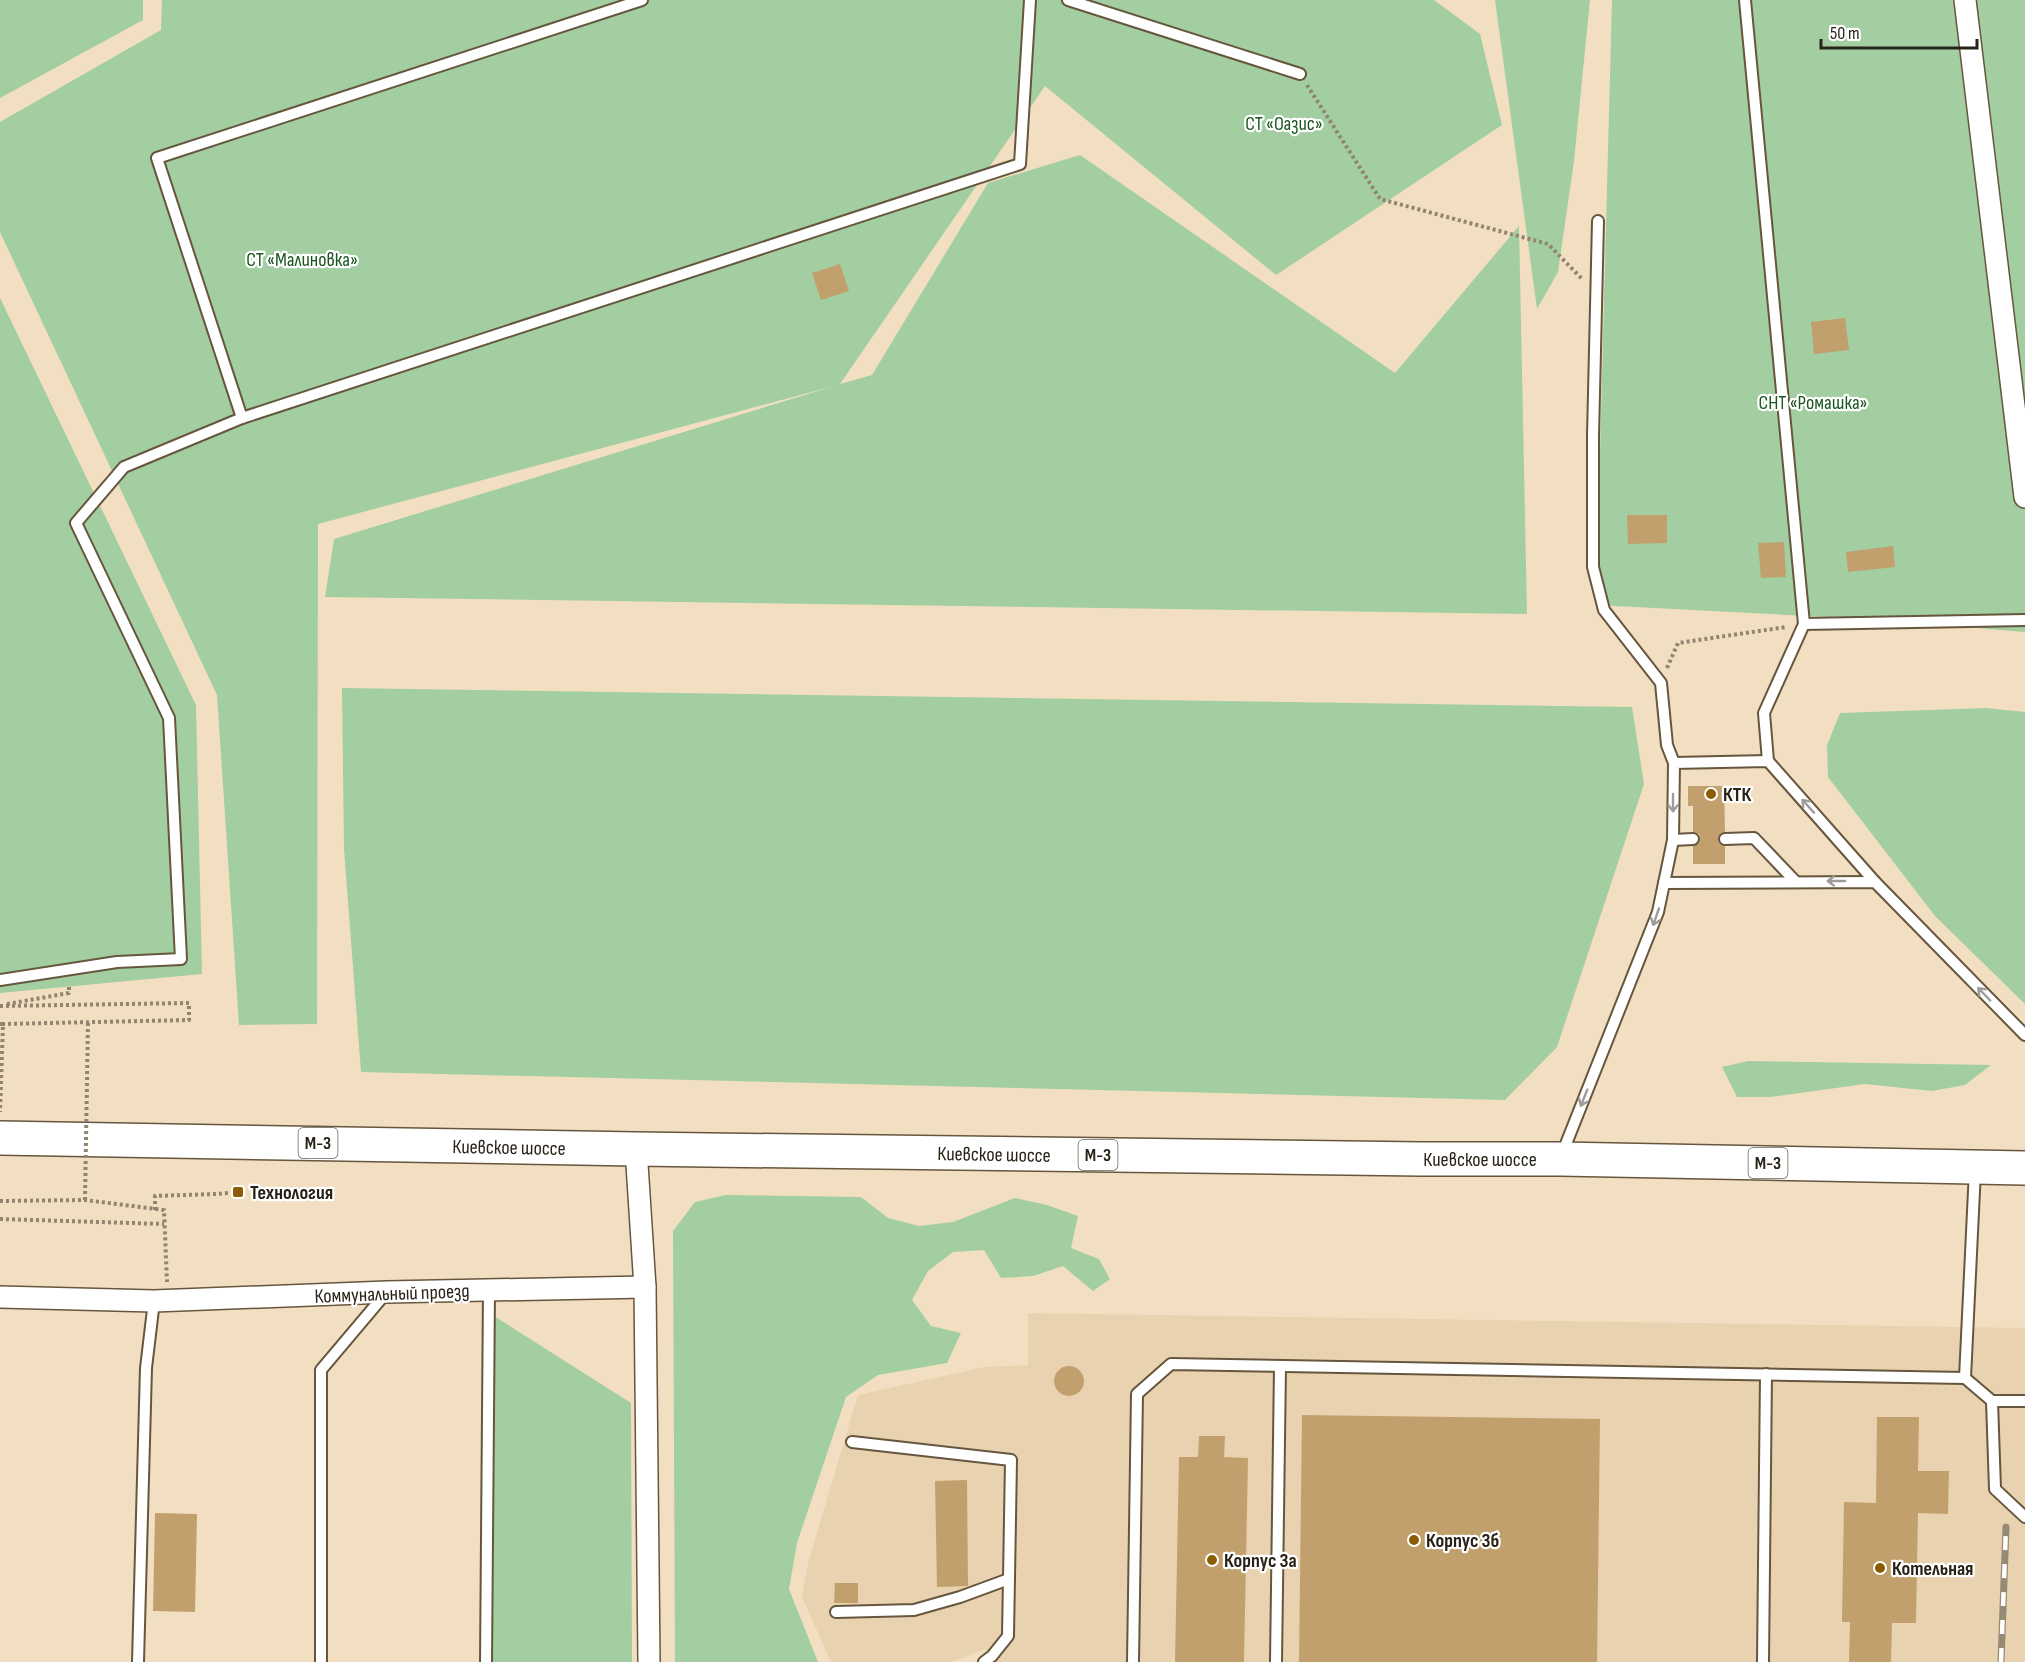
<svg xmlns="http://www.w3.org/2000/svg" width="2025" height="1662" font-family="'Sofia Sans Condensed',sans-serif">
<rect width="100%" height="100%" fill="#f2dfc2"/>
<polygon fill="#e9d2af" points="1028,1313 2025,1328 2025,1662 997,1662 985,1649 952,1662 831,1662 802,1597 808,1563 858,1395 985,1367 1028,1365"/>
<g fill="#a2cea1">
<polygon points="0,0 143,0 143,20 0,98"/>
<polygon points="162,0 1434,0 1480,34 1502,125 1276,275 1045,86 840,384 872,375 988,183 1080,155 1395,373 1519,226 1527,614 325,597 334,539 834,386 318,524 317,1024 239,1025 217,695 0,232 0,122 161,30"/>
<polygon points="1495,0 1590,0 1574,161 1558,272 1537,309"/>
<polygon points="1612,0 2025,0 2025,632 1867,619 1596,605"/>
<polygon points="0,298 196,705 202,974 0,993"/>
<polygon points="342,688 1632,707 1644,784 1557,1047 1505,1100 361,1072 344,849"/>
<polygon points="1986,708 2025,712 2025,1004 1935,916 1828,777 1827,745 1840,713"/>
<polygon points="1748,1061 1991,1065 1965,1085 1932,1091 1865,1084 1770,1097 1737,1097 1722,1067"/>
<polygon points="726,1195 861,1197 888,1218 919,1226 953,1222 1015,1198 1047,1205 1078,1216 1071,1248 1099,1259 1110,1279 1093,1291 1063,1266 1033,1276 1001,1278 984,1250 953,1252 928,1271 912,1300 931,1326 961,1333 947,1363 878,1375 846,1397 797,1543 789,1589 818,1662 675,1662 673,1231 695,1202"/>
<polygon points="494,1316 631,1403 632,1662 492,1662"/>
</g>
<g fill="#c1a06d">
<polygon points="840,264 849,291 821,300 812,273"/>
<polygon points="1845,318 1849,350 1814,354 1811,322"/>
<polygon points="1627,515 1667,515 1667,543 1628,544"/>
<polygon points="1784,542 1786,577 1761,578 1758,543"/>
<polygon points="1893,546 1895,567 1848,572 1846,552"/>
<polygon points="1688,786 1724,786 1725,832 1721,833 1718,839 1719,843 1725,846 1725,864 1693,864 1693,846 1699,843 1700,838 1699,834 1693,832 1693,806 1688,806"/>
<circle cx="1069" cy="1381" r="15"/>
<polygon points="1302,1415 1600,1419 1597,1662 1299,1662"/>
<polygon points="1877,1417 1919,1417 1918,1471 1949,1471 1948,1514 1918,1513 1916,1623 1892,1623 1891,1662 1849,1662 1850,1622 1842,1622 1844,1502 1876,1503"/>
<polygon points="1199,1436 1225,1436 1224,1457 1248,1458 1244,1662 1175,1662 1179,1457 1198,1457"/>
<polygon points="967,1480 968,1586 937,1587 935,1481"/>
<polygon points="155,1513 197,1514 195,1612 153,1611"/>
<polygon points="835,1583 858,1583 858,1603 834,1603"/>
</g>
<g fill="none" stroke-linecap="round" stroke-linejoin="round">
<g stroke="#66563d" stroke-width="14">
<g id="lane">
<polyline points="1068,0 1300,74"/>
<polyline points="1745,0 1804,624 1764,713 1768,761"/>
<polyline points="1598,221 1593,436 1593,567 1604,610 1661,683 1667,745 1674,763"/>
<polyline points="242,418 157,158 642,0"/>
<polyline points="1804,624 2025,620"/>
<polyline points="1725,839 1754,838 1795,881"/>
<polyline points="1673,840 1693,839"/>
<polyline points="1664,883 1875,882 2025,1035"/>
<polyline points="0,980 117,962 181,959 169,718 76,523 124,467 242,418 1020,164 1030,0"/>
<polyline points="1562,1154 1658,912 1673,840 1674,763 1768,761 1875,882"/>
<polyline points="1965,1378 1992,1401 2025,1401"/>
<polyline points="1992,1401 1995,1489 2025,1517"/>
<polyline points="852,1442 1011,1460 1008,1636 992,1656 984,1662"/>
<polyline points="836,1612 914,1610 960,1597 1009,1579"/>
<polyline points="138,1662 146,1368 154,1301"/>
<polyline points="321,1662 321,1370 386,1293"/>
<polyline points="486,1662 489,1290"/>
<polyline points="1133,1662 1137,1394 1171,1364 1965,1378 1975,1170"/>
<polyline points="1276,1662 1280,1366"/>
<polyline points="1763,1662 1766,1374"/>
</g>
</g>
<g stroke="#66563d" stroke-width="24">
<g id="street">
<polyline points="1965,0 2025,497"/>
<polyline points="636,1149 645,1287 649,1662"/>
<polyline points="0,1297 154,1301 387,1292 645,1287"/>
</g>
</g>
<g stroke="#66563d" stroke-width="36">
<polyline id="highway" points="0,1138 636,1149 1421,1159 1560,1159 2025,1168"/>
</g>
<g stroke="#928570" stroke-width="4" stroke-dasharray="3 3" stroke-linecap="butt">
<polyline points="1307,85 1380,199 1548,244 1582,279"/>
<polyline points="1667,668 1678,643 1786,627"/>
<polyline points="7,1004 69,993 69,985"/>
<polyline points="0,1006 189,1003 189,1020 3,1024"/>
<polyline points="0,1024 3,1024 0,1112"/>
<polyline points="0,1201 85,1200 164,1210 167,1282"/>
<polyline points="155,1210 155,1196 215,1194 238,1192"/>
<polyline points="0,1219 164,1224"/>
</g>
<use href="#lane" stroke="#fff" stroke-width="10"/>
<use href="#street" stroke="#fff" stroke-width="21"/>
<use href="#highway" stroke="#fff" stroke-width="33"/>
<g stroke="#978a75" stroke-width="7">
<polyline id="rail" points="2001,1662 2006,1527"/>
</g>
<use href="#rail" stroke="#fff" stroke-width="4.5" stroke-dasharray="14" stroke-linecap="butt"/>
<polyline stroke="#928570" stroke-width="4" stroke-dasharray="3 3" stroke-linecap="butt" points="85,1200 88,1021"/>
</g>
<defs><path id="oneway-shaft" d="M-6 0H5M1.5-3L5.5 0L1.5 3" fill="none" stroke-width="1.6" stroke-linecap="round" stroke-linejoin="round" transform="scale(1.5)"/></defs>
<g stroke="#9e9c97">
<use href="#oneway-shaft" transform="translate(1673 803) rotate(90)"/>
<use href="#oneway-shaft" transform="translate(1808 806) rotate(-132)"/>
<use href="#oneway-shaft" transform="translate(1836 881) rotate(-180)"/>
<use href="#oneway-shaft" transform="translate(1656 917) rotate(109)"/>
<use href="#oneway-shaft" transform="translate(1984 994) rotate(-134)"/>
<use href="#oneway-shaft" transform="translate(1584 1098) rotate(112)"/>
</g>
<g fill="#8c5c03" stroke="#fff" stroke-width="2">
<circle cx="1711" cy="794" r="6"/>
<rect x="232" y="1186" width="12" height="12" rx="3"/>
<circle cx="1414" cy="1540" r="6"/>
<circle cx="1212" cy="1560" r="6"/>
<circle cx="1880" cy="1568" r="6"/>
</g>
<g text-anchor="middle" stroke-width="4.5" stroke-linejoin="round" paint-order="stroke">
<g fill="#fff" stroke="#68645d" stroke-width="1.5">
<rect x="298.5" y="1128" width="39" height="30" rx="4.5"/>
<rect x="1078.5" y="1140" width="39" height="30" rx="4.5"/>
<rect x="1748.5" y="1148" width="39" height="30" rx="4.5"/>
</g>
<g font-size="18" font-weight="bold" fill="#282217">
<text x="318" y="1149">М-3</text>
<text x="1098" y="1161">М-3</text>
<text x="1768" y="1169">М-3</text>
</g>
<g font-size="20" fill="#1a561d" stroke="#fff">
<text x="1284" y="130">СТ «Оазис»</text>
<text x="302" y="266">СТ «Малиновка»</text>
<text x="1813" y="409">СНТ «Ромашка»</text>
</g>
<g font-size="20" font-weight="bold" fill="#282217" stroke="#fff" text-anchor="start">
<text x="1723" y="801">КТК</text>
<text x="250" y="1199">Технология</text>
<text x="1426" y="1547">Корпус 3б</text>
<text x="1224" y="1567">Корпус 3a</text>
<text x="1892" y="1575">Котельная</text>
</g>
<g font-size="20" fill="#282217" stroke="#fff">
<text transform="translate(509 1147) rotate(1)" y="7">Киевское шоссе</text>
<text transform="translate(994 1154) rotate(1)" y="7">Киевское шоссе</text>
<text x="1480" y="1166">Киевское шоссе</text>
<text transform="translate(392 1293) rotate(-2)" y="7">Коммунальный проезд</text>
</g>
</g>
<path d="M1821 39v9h156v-9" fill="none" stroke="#282217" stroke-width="3"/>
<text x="1830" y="39" font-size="18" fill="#282217" stroke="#ffffff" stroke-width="4.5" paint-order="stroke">50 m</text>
</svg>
